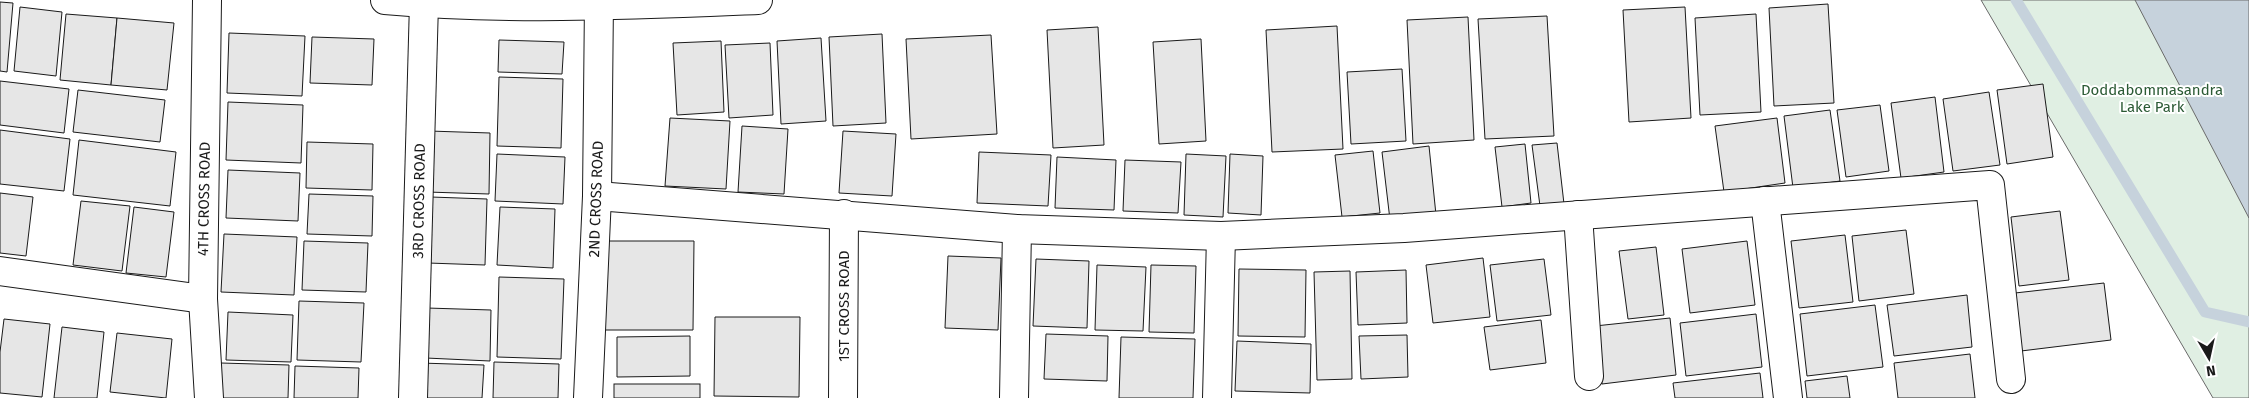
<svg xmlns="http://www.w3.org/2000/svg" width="2249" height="398" font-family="'Fira Sans',sans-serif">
<rect width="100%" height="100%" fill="#fff"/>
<polygon fill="#e0efe3" stroke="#6a6a6a" points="1981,0 2249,0 2249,398 2213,398"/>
<polygon fill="#c6d2dc" stroke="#6a6a6a" points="2135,0 2249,0 2249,218"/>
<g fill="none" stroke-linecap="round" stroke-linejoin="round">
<polyline stroke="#c6d2dc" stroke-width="11" points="2016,0 2205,312 2249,322"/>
</g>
<g fill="#e6e6e6" stroke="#1a1a1a">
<polygon points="0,2 13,3 7,72 0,71"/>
<polygon points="1828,4 1834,103 1774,106 1769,8"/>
<polygon points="20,7 62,12 56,76 14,71"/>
<polygon points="1685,7 1691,118 1629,122 1623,10"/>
<polygon points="66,14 117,18 111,85 60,80"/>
<polygon points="1756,14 1761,112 1700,115 1695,18"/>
<polygon points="1547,16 1554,136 1485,139 1478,19"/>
<polygon points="1468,17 1474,140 1413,144 1407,20"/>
<polygon points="117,18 174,23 167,90 111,85"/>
<polygon points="1337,26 1343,149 1272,152 1266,30"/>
<polygon points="1098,27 1104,145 1053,148 1047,30"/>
<polygon points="229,33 305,36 302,96 227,93"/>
<polygon points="882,34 886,123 833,126 829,37"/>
<polygon points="991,35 997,134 911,139 906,39"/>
<polygon points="312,37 374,39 372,85 310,83"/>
<polygon points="821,38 826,121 781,124 777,41"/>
<polygon points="1201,39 1206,141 1159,144 1153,42"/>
<polygon points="499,40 564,42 562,74 498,72"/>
<polygon points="721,41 724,112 677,115 673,43"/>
<polygon points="770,43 773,115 729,118 725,45"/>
<polygon points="1402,69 1406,141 1351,144 1347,72"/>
<polygon points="499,77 563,79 561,148 497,146"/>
<polygon points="0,81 69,89 64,133 0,125"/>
<polygon points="2043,84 2053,157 2007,164 1997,90"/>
<polygon points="78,90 165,100 160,142 73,132"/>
<polygon points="1989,92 2000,165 1953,171 1943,99"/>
<polygon points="1935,97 1944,172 1901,178 1891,103"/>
<polygon points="228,102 303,105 301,163 226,160"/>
<polygon points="1880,105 1889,171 1846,177 1837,110"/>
<polygon points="1830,110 1840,181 1793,188 1784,116"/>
<polygon points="670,118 730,121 726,189 665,186"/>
<polygon points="1777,118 1785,183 1724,192 1715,126"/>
<polygon points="742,126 788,129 784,194 738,192"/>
<polygon points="0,130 70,139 64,191 0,184"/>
<polygon points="429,131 490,133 489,194 427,192"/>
<polygon points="843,131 896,134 892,196 839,193"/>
<polygon points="79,140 176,152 170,206 73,195"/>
<polygon points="307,142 373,144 372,190 306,188"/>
<polygon points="1557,143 1564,204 1540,206 1532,145"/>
<polygon points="1525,144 1531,203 1502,207 1495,147"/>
<polygon points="1429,146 1436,215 1390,220 1382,152"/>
<polygon points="1373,151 1380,213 1342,217 1335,155"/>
<polygon points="979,152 1051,155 1048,206 977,203"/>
<polygon points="497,154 565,157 563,204 495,201"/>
<polygon points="1186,154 1226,156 1223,217 1184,215"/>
<polygon points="1230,154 1263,156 1261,215 1228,213"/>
<polygon points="1057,157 1116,160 1114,210 1055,208"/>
<polygon points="1125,160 1181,162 1178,213 1123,211"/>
<polygon points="228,170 300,173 298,221 226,218"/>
<polygon points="0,193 33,197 26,256 0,253"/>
<polygon points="309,194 373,196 372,236 307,234"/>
<polygon points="431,197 487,199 485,265 428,263"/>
<polygon points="81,201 130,206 122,271 73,265"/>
<polygon points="134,207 174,212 166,277 126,273"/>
<polygon points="500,207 555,209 553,268 497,265"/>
<polygon points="2060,211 2069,280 2019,286 2011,217"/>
<polygon points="1906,230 1914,294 1859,301 1852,236"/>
<polygon points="224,234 297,237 294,295 221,292"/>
<polygon points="1845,235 1853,302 1799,308 1791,241"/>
<polygon points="304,241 368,243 366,292 302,290"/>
<polygon points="604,241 694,241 693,330 604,330"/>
<polygon points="1747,241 1755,305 1690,313 1682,249"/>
<polygon points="1656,247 1664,315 1628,319 1619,251"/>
<polygon points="948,256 1001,258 998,330 945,328"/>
<polygon points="1483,258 1490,317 1433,323 1426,265"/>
<polygon points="1036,259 1089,261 1087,328 1033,326"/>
<polygon points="1544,259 1551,315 1497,321 1490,265"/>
<polygon points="1097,265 1146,267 1143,331 1095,330"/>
<polygon points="1151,265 1196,266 1194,333 1149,332"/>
<polygon points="1239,269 1306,270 1305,337 1238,336"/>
<polygon points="1406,270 1407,323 1358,325 1356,272"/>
<polygon points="1350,271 1352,379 1317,380 1314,272"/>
<polygon points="499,277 564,279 561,359 497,357"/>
<polygon points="2104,283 2111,340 2021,351 2015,293"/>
<polygon points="1967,295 1972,347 1894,356 1887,305"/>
<polygon points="299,301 364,303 361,362 297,360"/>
<polygon points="1875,305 1883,367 1807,376 1800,314"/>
<polygon points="427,308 491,310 490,361 426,358"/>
<polygon points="228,312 293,315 291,362 226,360"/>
<polygon points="1756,314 1762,367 1686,376 1680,323"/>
<polygon points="715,317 800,317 799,397 714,396"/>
<polygon points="1670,318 1676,375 1602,384 1595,326"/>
<polygon points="4,319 50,324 42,397 0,393 0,352"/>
<polygon points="1541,320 1546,363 1490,370 1484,327"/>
<polygon points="62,327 104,332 97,398 54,398"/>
<polygon points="117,333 172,339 166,398 110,392"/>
<polygon points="1046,334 1108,336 1107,381 1044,379"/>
<polygon points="1407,335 1408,377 1361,379 1359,336"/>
<polygon points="690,336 690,376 617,377 617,337"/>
<polygon points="1121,337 1195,339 1193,398 1119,398"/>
<polygon points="1237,341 1311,344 1310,393 1235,391"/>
<polygon points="1970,354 1975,398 1898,398 1894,363"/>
<polygon points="494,362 559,364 558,398 493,398"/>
<polygon points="221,363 289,365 288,398 220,398"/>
<polygon points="420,363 484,365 482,398 419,398"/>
<polygon points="295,366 359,368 358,398 294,398"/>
<polygon points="1760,373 1763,398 1675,398 1673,383"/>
<polygon points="1847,376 1850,398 1807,398 1805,381"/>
<rect x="614" y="384" width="86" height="14"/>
</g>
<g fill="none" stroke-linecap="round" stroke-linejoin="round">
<g stroke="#1a1a1a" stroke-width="30">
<g id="street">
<polyline points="207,0 203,299 209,398"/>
<path d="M385,0C509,11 634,5 758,0"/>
<polyline points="597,196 1017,229 1221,236 1404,228 1990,185 2011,379"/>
<polyline points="1765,201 1788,398"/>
<polyline points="1578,215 1589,376"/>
<polyline points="0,271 203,299"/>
<polyline points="413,398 424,3"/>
<polyline points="588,398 597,196 599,0"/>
<polyline points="843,398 844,214"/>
<polyline points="1014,398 1017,229"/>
<polyline points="1217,398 1221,236"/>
</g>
</g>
<use href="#street" stroke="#fff" stroke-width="28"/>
</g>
<g text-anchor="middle" stroke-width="4" stroke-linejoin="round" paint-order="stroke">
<g font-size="15" fill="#2b5a34" stroke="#fff">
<text x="2152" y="95">Doddabommasandra<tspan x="2152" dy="17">Lake Park</tspan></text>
</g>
<g font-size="15" fill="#1a1a1a" stroke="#fff">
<text transform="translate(204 199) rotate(-89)" y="5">4TH CROSS ROAD</text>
<text transform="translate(596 199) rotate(-88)" y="5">2ND CROSS ROAD</text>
<text transform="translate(419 201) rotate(-89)" y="5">3RD CROSS ROAD</text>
<text transform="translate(844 306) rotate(-90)" y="5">1ST CROSS ROAD</text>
</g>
</g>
<g transform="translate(2209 358) rotate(171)" stroke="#ffffff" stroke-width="4" paint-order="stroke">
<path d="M0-4L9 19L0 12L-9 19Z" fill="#1a1a1a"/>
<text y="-8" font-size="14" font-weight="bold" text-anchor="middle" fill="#1a1a1a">N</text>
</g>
</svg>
